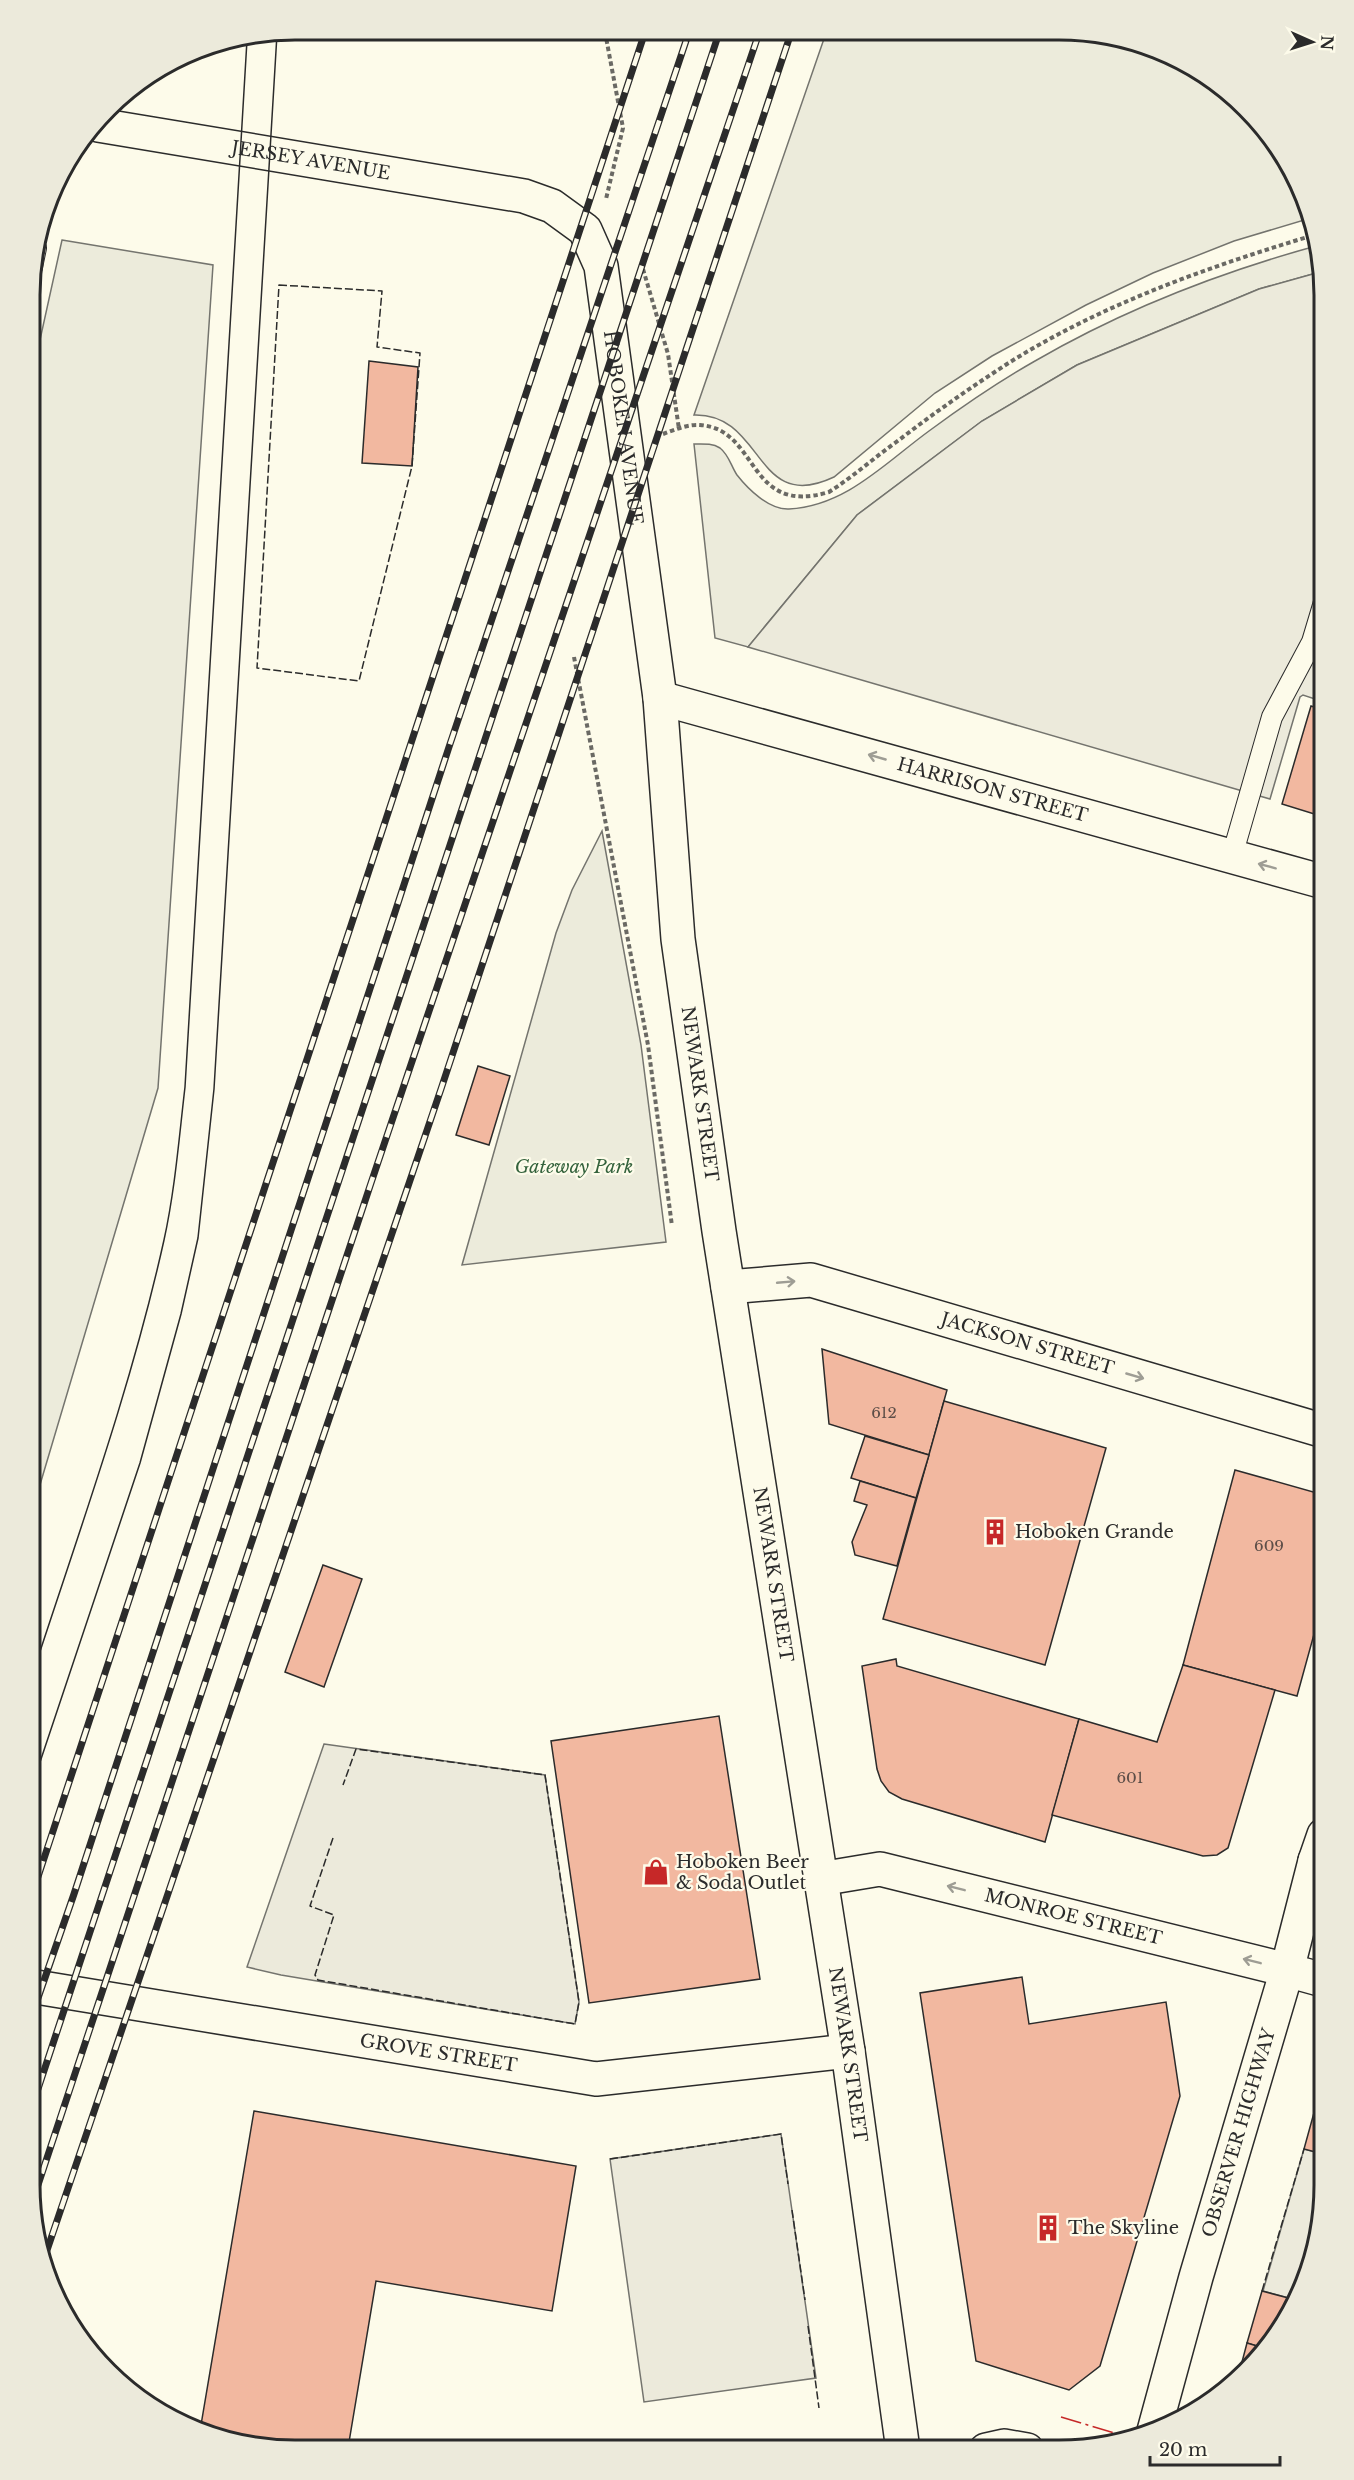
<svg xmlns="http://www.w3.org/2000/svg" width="1354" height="2480" font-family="'Libre Baskerville',serif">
<rect width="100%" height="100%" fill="#fdfbea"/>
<g fill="#ecebdb" stroke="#74746e" stroke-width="1.5">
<path d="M826,33L1110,35L1176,57L1233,96L1279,148L1310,210L1311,218L1234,241L1153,273L1086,305L992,356L935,393L834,477C754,515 765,413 694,415Z"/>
<polygon points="62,240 213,265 158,1088 31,1515 32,376"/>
<path d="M1316,246L1320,272L1259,289L1077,365L982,421L857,515L748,647L715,638L694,444C703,444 712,443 720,448C729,455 731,466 737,475C748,489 769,510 789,509C846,506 885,463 929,431C963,406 998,382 1035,361C1123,310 1218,273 1316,246Z"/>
<polygon points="602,831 641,1045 666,1242 462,1265 556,933 572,890"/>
</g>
<g fill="#eceadb" stroke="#74746e" stroke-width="1.5">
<polygon points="1320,272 1324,295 1324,702 1303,695 1300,697 1270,799 748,647 857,515 982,421 1077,365 1259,289"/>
<polygon points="324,1744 545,1775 579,2002 575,2024 281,1975 247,1967"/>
<polygon points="781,2134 816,2378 644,2402 610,2159"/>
<polygon points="1304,2149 1323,2154 1323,2203 1304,2286 1296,2300 1263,2291"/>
</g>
<g fill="#f2b8a0" stroke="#2b2b2b" stroke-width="1.5">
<polygon points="369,361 418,367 412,466 362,463"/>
<polygon points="1311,706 1324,710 1324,817 1282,804"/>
<polygon points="478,1066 510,1076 489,1145 456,1135"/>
<polygon points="822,1349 947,1390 929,1455 829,1424"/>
<polygon points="944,1401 1106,1448 1045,1665 883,1619"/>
<polygon points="865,1436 929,1455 916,1498 851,1478"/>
<polygon points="1235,1470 1324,1495 1324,1598 1297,1696 1183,1665"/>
<polygon points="860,1481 916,1498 897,1566 855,1555 852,1542 867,1505 854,1501"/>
<polygon points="323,1565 362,1579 324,1687 285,1672"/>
<polygon points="896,1659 897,1666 1079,1719 1045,1842 902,1799 889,1792 881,1781 877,1769 862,1666"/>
<polygon points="1183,1665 1275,1690 1228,1848 1217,1855 1203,1856 1052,1815 1079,1719 1157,1742"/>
<polygon points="719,1716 760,1979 589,2003 551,1741"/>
<polygon points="1022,1977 1029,2024 1166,2002 1180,2096 1100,2366 1069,2390 976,2361 920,1993"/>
<polygon points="1323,2080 1323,2154 1304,2149"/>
<polygon points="254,2111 576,2166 552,2311 376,2281 348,2448 260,2448 200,2431"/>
<polygon points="1262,2291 1296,2300 1267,2349 1247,2343"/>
<polygon points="1247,2343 1267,2349 1238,2377"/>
</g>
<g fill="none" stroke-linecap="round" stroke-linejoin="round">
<g stroke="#2b2b2b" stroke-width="22">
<g id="service">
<polyline points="32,267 36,248"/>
<polyline points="1232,856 1272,717 1312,642 1324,602"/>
</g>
</g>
<g stroke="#2b2b2b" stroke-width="36">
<g id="minor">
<path id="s1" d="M660,698L1324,882"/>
</g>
</g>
<g stroke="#2b2b2b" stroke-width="36">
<g id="tertiary">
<path id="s2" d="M728,1287L811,1280L1324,1431"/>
<polyline points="1315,1861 1324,1835"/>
<polyline points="1287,1970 1323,1980"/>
<path id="s3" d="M30,1986L596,2079L848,2051"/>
</g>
</g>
<g stroke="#2b2b2b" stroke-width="36">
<g id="secondary">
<path id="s4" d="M98,125L524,196L552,206L585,230L601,266L660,698L678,939L719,1231L848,2051L903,2450"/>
<path id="s5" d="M820,1879L880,1869L1287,1970"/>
<path id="s6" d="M1154,2431L1196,2277L1287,1970L1315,1861L1324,1856"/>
<polyline points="986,2450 1004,2446 1027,2450"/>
</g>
</g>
<g stroke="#6a6964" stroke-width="4" stroke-dasharray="4.5 3" stroke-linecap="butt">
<polyline points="605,32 623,128 606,199"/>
<polyline points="643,269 668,354 679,429"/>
<path d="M663,434C674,430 688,424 700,425C760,429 746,517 829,492C854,476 875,457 899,440C934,413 970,388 1007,364C1102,304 1208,267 1314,235"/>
<polyline points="574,657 648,1045 672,1226"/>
</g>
<use href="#service" stroke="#fdfbea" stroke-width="20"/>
<use href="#minor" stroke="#fdfbea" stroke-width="33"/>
<use href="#tertiary" stroke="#fdfbea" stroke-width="33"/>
<use href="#secondary" stroke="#fdfbea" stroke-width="33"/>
<g stroke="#2b2b2b" stroke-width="1.5">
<path d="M31,1679C78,1534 131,1389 164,1240C175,1190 179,1138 185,1087L247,40"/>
<polyline points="30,1792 140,1463 181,1314 198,1238 214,1089 277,34"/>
</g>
<g stroke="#2b2b2b" stroke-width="7">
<g id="rail">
<polyline points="30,1901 645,32"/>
<polyline points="30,2021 74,1894 449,747 689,32"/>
<polyline points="30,2113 719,33"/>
<polyline points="33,2200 371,1183 759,33"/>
<polyline points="43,2262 441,1089 791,33"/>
</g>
</g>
<use href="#rail" stroke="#fdfbea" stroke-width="4.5" stroke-dasharray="14" stroke-linecap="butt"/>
<g stroke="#2b2b2b" stroke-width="1.5" stroke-dasharray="8 3" stroke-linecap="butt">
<polygon points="279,285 382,291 377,347 420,353 412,466 359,681 257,668"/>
<polyline points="333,1838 310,1906 334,1915 315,1975 318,1980 575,2024 579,2002 545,1775 356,1749 343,1785"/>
<polyline points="610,2159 781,2134 788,2184"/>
<polyline points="792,2210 805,2300"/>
<polyline points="1262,2291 1304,2149"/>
<polyline points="808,2326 819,2408"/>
</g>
<polyline stroke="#c62828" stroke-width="1.5" stroke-dasharray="21 4.5 3 4.5" stroke-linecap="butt" points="1061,2417 1131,2438"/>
</g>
<defs><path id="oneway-shaft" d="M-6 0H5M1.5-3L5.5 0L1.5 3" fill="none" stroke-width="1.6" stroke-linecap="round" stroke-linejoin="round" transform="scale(1.5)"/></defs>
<g stroke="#9e9d94">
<use href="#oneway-shaft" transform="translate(877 757) rotate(-164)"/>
<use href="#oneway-shaft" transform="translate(1267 866) rotate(-165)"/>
<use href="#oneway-shaft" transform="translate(786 1282) rotate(-5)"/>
<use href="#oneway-shaft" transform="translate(1135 1376) rotate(16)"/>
<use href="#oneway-shaft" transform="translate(956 1888) rotate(-166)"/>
<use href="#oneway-shaft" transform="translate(1252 1961) rotate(-166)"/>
</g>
<defs>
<g id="building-bare" transform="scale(2.07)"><path d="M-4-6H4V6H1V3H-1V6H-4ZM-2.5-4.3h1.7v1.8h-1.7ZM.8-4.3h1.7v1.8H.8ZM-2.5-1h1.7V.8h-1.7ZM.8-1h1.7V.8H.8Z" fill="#c62828" stroke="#fdfbea" stroke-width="2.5" paint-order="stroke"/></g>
<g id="shop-bare" transform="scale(2.07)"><path d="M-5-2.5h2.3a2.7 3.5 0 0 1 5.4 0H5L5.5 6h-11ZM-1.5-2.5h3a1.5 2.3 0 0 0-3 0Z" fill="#c62828" stroke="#fdfbea" stroke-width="2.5" paint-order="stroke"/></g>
</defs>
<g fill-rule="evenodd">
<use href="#building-bare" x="995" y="1532"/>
<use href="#shop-bare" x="656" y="1872"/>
<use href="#building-bare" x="1048" y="2228"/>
</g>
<g text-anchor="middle" stroke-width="4.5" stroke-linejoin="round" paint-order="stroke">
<g font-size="15" fill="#5d4e48">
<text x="884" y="1418">612</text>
<text x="1269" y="1551">609</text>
<text x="1130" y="1783">601</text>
</g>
<g font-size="18" fill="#2b2b2b" stroke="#fdfbea">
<text dy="6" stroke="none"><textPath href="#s4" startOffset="216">JERSEY AVENUE</textPath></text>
<text dy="6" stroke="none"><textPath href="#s4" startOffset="705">HOBOKEN AVENUE</textPath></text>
<text dy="6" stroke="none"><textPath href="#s1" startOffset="345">HARRISON STREET</textPath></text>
<text dy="6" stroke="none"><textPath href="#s4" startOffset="1376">NEWARK STREET</textPath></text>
<text dy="6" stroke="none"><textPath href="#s2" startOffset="309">JACKSON STREET</textPath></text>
<text dy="6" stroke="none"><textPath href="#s4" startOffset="1862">NEWARK STREET</textPath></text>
<text dy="6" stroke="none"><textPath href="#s5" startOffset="260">MONROE STREET</textPath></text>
<text dy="6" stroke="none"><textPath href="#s3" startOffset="414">GROVE STREET</textPath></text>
<text dy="6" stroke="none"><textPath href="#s4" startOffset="2348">NEWARK STREET</textPath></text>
<text dy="6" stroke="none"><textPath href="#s6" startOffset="310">OBSERVER HIGHWAY</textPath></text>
</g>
<g font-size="18" font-style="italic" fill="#34623c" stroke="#fdfbea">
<text x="574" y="1173">Gateway Park</text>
</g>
<g font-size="18" fill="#2b2b2b" stroke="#fdfbea" text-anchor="start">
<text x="1015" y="1538">Hoboken Grande</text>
<text x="676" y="1868">Hoboken Beer<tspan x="676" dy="21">&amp; Soda Outlet</tspan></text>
<text x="1068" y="2234">The Skyline</text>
</g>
</g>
<path d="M0 0H1354V2480H0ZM295 40H1059A255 255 0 0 1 1314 295V2185A255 255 0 0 1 1059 2440H295A255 255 0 0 1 40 2185V295A255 255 0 0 1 295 40Z" fill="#eceadb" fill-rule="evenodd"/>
<path fill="none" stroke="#2b2b2b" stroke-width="3" d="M295 40H1059A255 255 0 0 1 1314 295V2185A255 255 0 0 1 1059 2440H295A255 255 0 0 1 40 2185V295A255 255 0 0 1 295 40Z"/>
<g transform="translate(1312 42) rotate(93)" stroke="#fdfbea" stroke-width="4.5" paint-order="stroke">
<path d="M0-4.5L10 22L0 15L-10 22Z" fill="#2b2b2b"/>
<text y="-9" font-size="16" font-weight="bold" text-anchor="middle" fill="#2b2b2b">N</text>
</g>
<path d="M1150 2456v9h130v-9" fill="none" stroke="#2b2b2b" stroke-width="3"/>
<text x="1159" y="2456" font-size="18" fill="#2b2b2b" stroke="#fdfbea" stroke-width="4.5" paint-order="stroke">20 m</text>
</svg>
